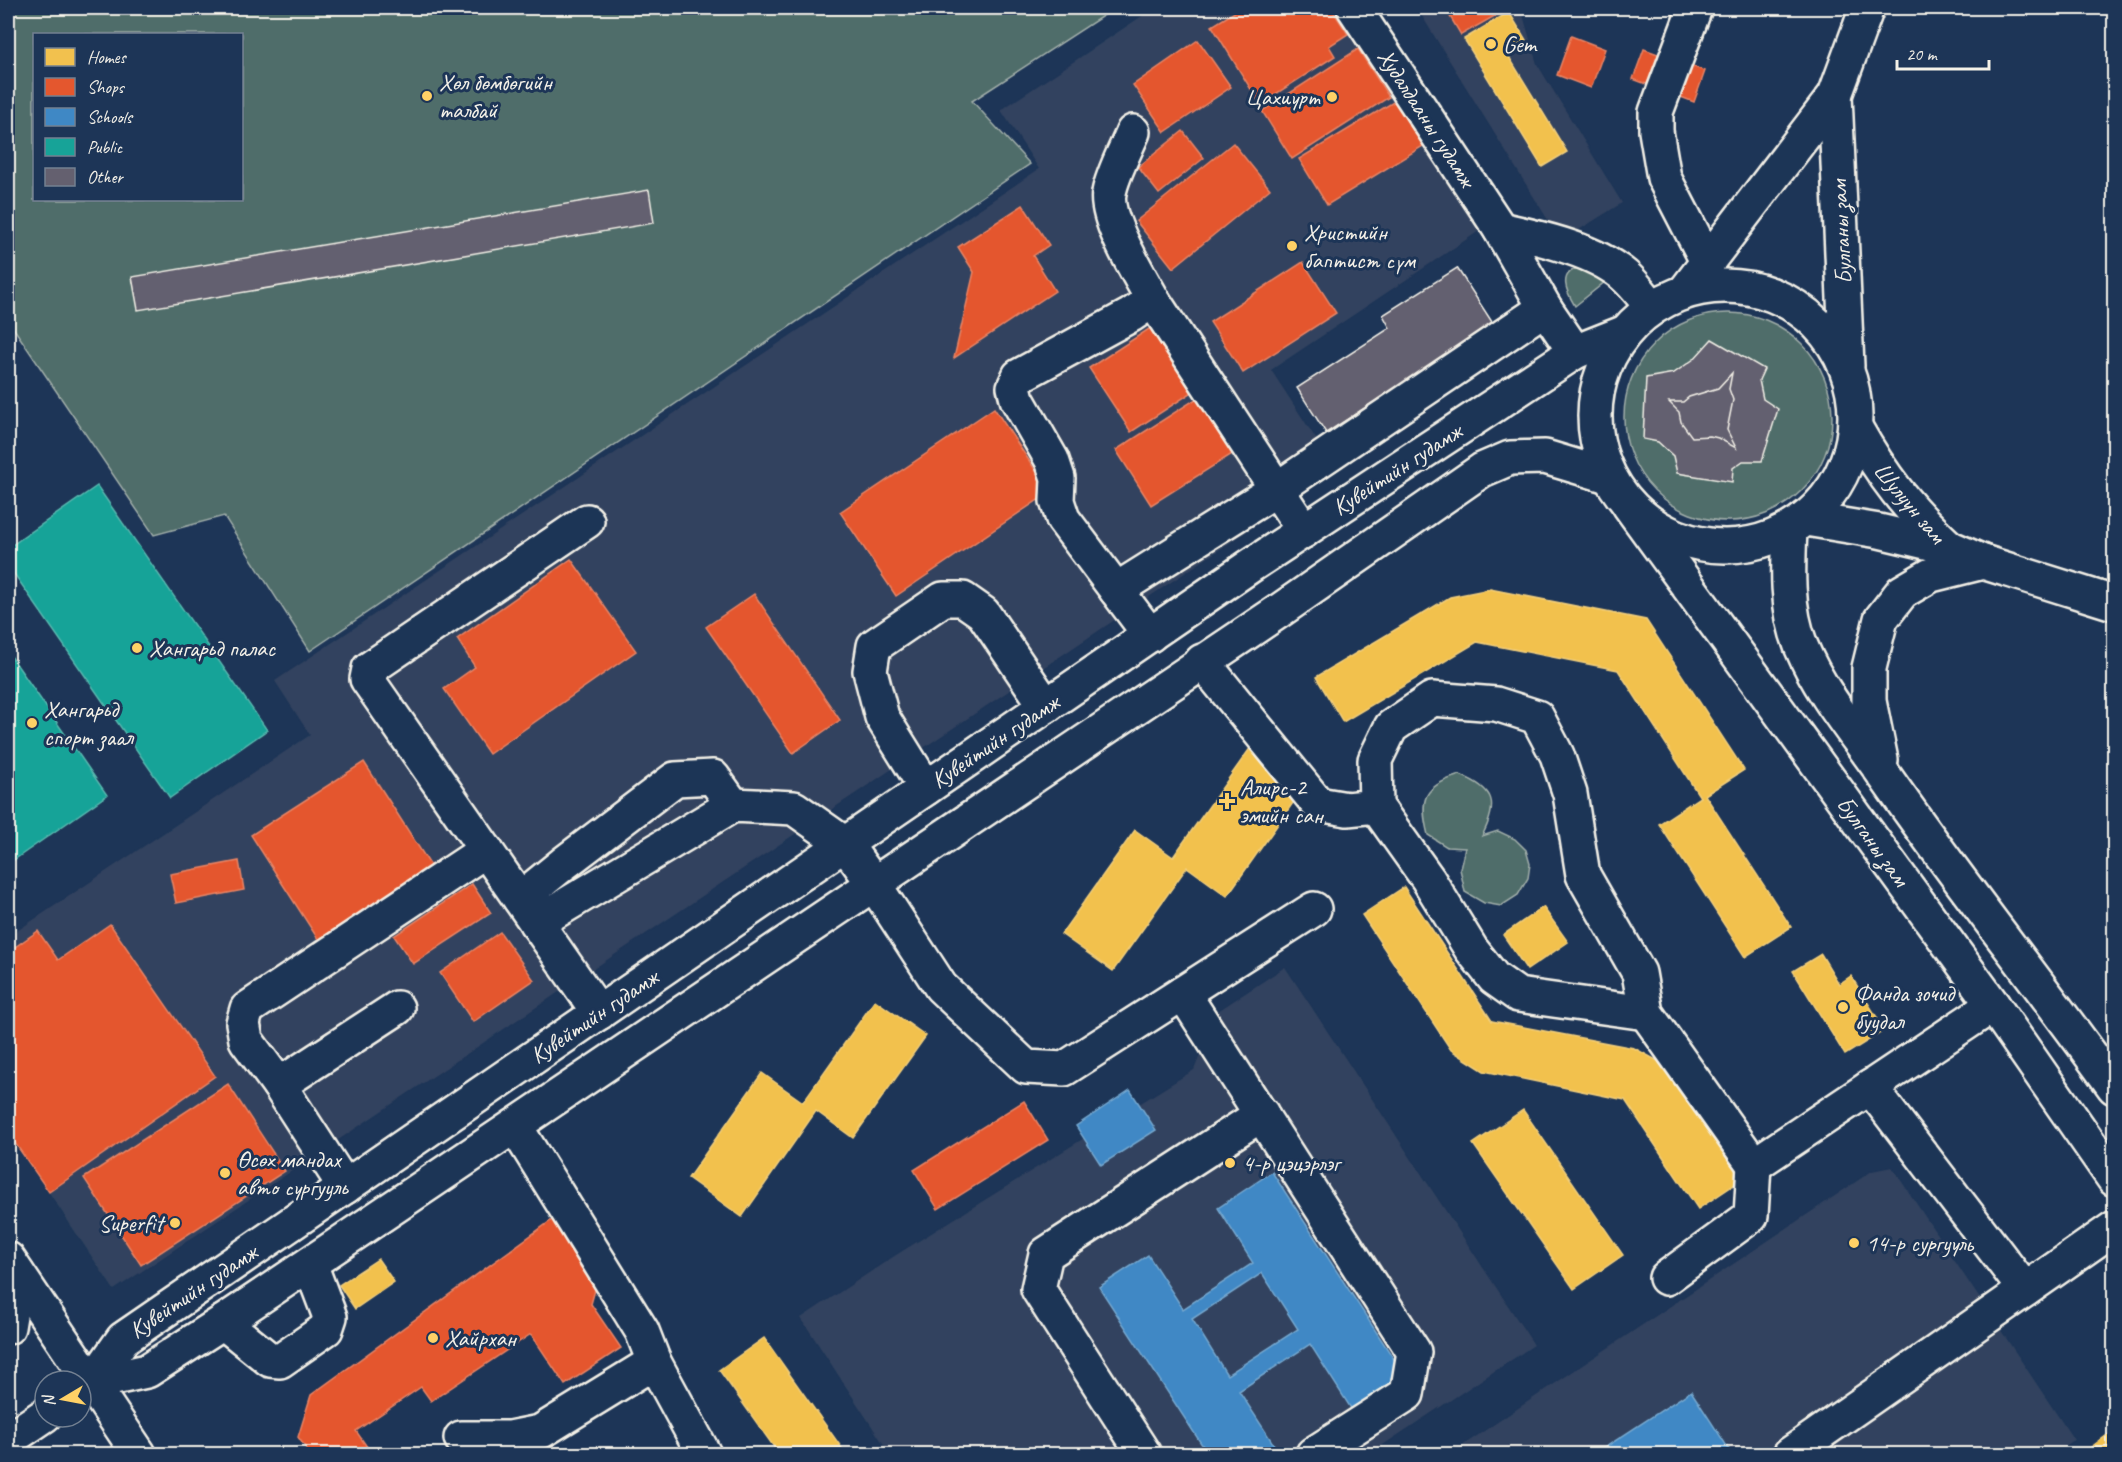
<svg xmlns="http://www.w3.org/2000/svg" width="2122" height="1462" font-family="Caveat,sans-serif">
<rect width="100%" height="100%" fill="#1d3557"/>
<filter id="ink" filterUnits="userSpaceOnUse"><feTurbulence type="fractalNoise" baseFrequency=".0167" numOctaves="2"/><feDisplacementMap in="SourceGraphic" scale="12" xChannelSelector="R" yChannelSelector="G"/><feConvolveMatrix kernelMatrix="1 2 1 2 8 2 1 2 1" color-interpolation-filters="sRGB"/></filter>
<g filter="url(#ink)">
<g fill="#32425e">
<polygon points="1154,8 1343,8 1488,225 1271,370 1337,471 114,1290 8,1131 8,937 310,735 275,681 1039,169 1001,110"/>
<polygon points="1417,8 1521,8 1537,64 1622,203 1561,241"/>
<polygon points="1285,967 1534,1345 1369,1454 890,1454 801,1318 896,1255 1194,1070 1205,1043 1212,1015"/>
<polygon points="1892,1167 2074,1440 2054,1454 1450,1454 1872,1171"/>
</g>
<g fill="#506d6b" stroke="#a2afaa" stroke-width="1.5" fill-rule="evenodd">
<path d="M8,8H1115L972,101L1030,164L310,651L224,516L154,535L8,320ZM34,34H242V200H34Z"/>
<path d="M1581,267L1606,281L1575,306C1566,291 1557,273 1581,267Z"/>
<circle cx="1728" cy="417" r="104"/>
<path d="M1460,775C1495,789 1499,803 1482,836L1498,831L1515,839L1526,850L1530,864L1528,878L1518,895L1501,906L1484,903L1465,892L1460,869L1465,848L1447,847L1428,835C1419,799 1423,786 1460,775Z"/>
</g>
<g fill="#f2c14e" stroke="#f3cf7c" stroke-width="1.5">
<polygon points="1509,12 1526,40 1506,52 1567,152 1542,167 1464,39"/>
<polygon points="1490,589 1646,620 1744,770 1705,795 1791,927 1745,957 1659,824 1700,797 1618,670 1477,642 1343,722 1316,677 1450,597"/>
<polygon points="1251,747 1305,786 1227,896 1187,867 1113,971 1061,934 1135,830 1173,857"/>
<polygon points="1404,887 1492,1021 1634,1048 1671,1068 1744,1178 1698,1209 1625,1100 1484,1071 1451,1050 1362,915"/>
<polygon points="1543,907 1568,942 1527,970 1503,935"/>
<polygon points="1821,954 1839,984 1851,976 1885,1030 1845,1055 1793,971"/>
<polygon points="875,1000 926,1036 853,1138 816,1111 742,1217 688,1178 762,1073 803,1102"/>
<polygon points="1523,1110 1623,1255 1574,1289 1473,1144"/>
<polygon points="378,1259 394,1282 355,1309 339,1285"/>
<polygon points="764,1338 846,1454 779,1454 719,1370"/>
<polygon points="2114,1430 2114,1454 2082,1454"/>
</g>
<g fill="#e4572e" stroke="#e98566" stroke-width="1.5">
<polygon points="1241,8 1331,8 1348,34 1329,46 1335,56 1260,104 1212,26"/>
<polygon points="1445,8 1509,8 1461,35"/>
<polygon points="1571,36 1605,49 1591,88 1557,75"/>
<polygon points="1198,40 1231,87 1165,132 1133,85"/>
<polygon points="1358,49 1389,97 1292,159 1262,111"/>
<polygon points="1644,49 1705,71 1694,102 1633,79"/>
<polygon points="1395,101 1423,146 1327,205 1299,159"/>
<polygon points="1183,131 1204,158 1159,194 1138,167"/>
<polygon points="1233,143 1270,189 1173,268 1136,221"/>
<polygon points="1023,205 1049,245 1033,256 1055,291 954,358 974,272 958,247"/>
<polygon points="1303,262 1336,313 1243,373 1210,322"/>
<polygon points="1155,325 1197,389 1131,432 1089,368"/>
<polygon points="1202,395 1237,451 1151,505 1116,450"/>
<polygon points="994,408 1050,492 896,596 840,512"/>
<polygon points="571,559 636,651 489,754 444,689 475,667 457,639"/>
<polygon points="754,594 840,720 793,753 706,627"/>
<polygon points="364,762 438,877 325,950 251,835"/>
<polygon points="239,861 244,890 176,903 170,874"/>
<polygon points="472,884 491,913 413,964 394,936"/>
<polygon points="110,924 215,1076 49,1192 8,1133 8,952 38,931 58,960"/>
<polygon points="500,932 534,980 473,1022 440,973"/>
<polygon points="228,1084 285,1171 141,1265 84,1178"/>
<polygon points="1024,1101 1048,1140 938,1209 914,1170"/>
<polygon points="556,1217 599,1276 591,1304 621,1348 565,1385 531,1334 431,1401 421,1387 356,1431 372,1454 310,1454 298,1437 311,1395"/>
</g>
<g fill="#3f88c5" stroke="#75a8d0" stroke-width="1.5" fill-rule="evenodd">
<polygon points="1130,1090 1156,1130 1101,1165 1076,1126"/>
<path d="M1272,1172L1405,1376L1352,1410L1310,1344L1239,1391L1280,1454H1208L1099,1287L1148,1255L1183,1309L1253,1263L1218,1208ZM1262,1273L1298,1329L1227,1375L1192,1319Z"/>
<polygon points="1691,1391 1732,1454 1595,1454"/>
</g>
<g fill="#17a398" stroke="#59bab0" stroke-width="1.5">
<polygon points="97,486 267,730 170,798 8,565 8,548"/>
<polygon points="8,652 107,795 11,862 8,857"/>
</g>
<g fill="#64606f" stroke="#f4f1e8" stroke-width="1.5">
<polygon points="649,190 654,223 138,310 132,277"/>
<polygon points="1457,268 1494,325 1326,433 1297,388 1390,328 1383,315"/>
<polygon points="1712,339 1764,369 1759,380 1763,399 1778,409 1762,461 1743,461 1733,468 1732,482 1677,473 1673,456 1658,442 1643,439 1646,378 1674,373 1694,359"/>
<polygon points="1732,373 1729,389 1733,400 1727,430 1736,448 1718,438 1710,436 1692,437 1681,422 1679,412 1669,402 1683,402 1689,397 1718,388"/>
</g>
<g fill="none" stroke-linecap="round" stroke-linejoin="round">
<g stroke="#f4f1e8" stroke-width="38">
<g id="minor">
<polyline points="1354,8 1500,229 1545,308 1575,352"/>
<polyline points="1695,8 1656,112 1656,131 1664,178 1708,263"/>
<path d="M1133,132C1126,149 1112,175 1109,193C1104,219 1140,276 1153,300"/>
<path d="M1500,229C1536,237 1587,248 1617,270C1631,279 1641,294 1652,307"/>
<path d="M1855,427C1883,477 1907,508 1949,547"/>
<polyline points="1806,519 1879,531 1951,548 1983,562 2114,603"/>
<polyline points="587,521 369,669 367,679 599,1013"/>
<polyline points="1116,590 1277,489 1545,308"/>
<polyline points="1150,635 1063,519 1057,501 1058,478 1052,460 1017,399 1014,387 1019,376 1131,315 1153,300 1304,531"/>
<polyline points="1202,661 1318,804 1347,809 1376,806 1375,760 1391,727 1432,699 1496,704 1537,717 1557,755 1570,794 1583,875 1639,973 1646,1013 1754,1165 1993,1005"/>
<polyline points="926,788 882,717 870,671 874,646 943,599 963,599 983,613 1046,706"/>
<polyline points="1376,806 1428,879 1471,949 1494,978 1518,995 1646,1013"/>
<polyline points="520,899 563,864 675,779 713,777 733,805"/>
<polyline points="536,923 733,805 794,808 845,844 874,884 941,987 1026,1067 1064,1069 1314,909"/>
<polyline points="1183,993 1414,1352 1407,1394 1313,1454"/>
<polyline points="279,1085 397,1008"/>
<polyline points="1870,1087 2025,1290"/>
<polyline points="515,1126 642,1331 654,1362 704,1454"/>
<polyline points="345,1187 279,1085 246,1040 243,1023 247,1009 486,850"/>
<polyline points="1666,1278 1751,1216 1754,1165"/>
<polyline points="223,1322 270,1360 280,1361 326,1329 330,1317 310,1264"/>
<polyline points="8,1327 17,1273"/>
<polyline points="92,1383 147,1371 223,1322 1279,611 1482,470 1510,458 1545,457 1608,476"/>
<polyline points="81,1391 92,1383 123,1339 1250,566 1575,352 1623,333"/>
<polyline points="461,1438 510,1438 540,1432 654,1362"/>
<polyline points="8,1440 45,1415"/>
<polyline points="1144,1454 1038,1289 1046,1254 1262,1114"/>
<polyline points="1790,1454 2114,1228"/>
</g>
</g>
<g stroke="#f4f1e8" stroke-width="38">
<polyline id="major" points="8,1259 139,1454"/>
</g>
<g stroke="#f4f1e8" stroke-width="38">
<g id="highway">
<polyline points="1835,95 1847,366"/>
<circle cx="1725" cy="416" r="130"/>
<polyline points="1686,290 1835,95 1867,8"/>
<polyline points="1629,505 1993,1005 2114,1179"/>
<path d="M1790,530C1788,569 1786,608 1801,646C1820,692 1854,732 1882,772C1956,879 2038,981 2114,1087"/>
<polyline points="1881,760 1869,701 1869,668 1881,619 1902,592 1931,575 1983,562"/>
</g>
</g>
<use href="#minor" stroke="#1d3557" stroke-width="33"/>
<use href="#major" stroke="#1d3557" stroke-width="33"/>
<use href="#highway" stroke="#1d3557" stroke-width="33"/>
</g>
</g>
<g fill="#ffd166" stroke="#1d3557" stroke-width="2">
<circle cx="1491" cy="44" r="6"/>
<circle cx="427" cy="96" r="6"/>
<circle cx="1332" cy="97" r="6"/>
<circle cx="1292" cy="246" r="6"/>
<circle cx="137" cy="648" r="6"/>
<circle cx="32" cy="723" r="6"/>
<path d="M1224 792h6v6h6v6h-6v6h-6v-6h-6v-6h6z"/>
<circle cx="1843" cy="1007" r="6"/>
<circle cx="1230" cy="1163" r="6"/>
<circle cx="225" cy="1173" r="6"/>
<circle cx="175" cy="1223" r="6"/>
<circle cx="1854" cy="1243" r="6"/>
<circle cx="433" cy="1338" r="6"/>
</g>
<g text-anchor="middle" stroke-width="6" stroke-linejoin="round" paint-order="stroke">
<g font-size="24" fill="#f4f1e8" stroke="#1d3557" text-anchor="start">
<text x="1503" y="52">Gem</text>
<text x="439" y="90">Хөл бөмбөгийн<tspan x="439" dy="28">талбай</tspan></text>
<text x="1320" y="105" text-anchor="end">Цахиурт</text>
<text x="1304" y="240">Христийн<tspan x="1304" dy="28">баптист сүм</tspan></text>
<text x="149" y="656">Хангарьд палас</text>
<text x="44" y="717">Хангарьд<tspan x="44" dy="28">спорт заал</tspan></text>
<text x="1240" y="795">Aлирс-2<tspan x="1240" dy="28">эмийн сан</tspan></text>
<text x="1855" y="1001">Фанда зочид<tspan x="1855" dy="28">буудал</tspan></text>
<text x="237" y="1167">Өсөх мандах<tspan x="237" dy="28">авто сургууль</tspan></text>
<text x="1242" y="1171">4-р цэцэрлэг</text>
<text x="163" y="1231" text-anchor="end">Superfit</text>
<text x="1866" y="1251">14-р сургууль</text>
<text x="445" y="1346">Хайрхан</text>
</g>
<g font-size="24" fill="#f4f1e8" stroke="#1d3557">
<text transform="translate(1427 118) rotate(57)" y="8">Худалдааны гудамж</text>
<text transform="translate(1841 232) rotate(-93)" y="8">Булганы зам</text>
<text transform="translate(1397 469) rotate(-33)" y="8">Кувейтийн гудамж</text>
<text transform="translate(1910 503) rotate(50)" y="8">Шулуун зам</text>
<text transform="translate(995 741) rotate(-34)" y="8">Кувейтийн гудамж</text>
<text transform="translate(1873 841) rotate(54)" y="8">Булганы зам</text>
<text transform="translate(594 1016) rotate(-34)" y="8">Кувейтийн гудамж</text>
<text transform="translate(193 1291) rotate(-34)" y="8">Кувейтийн гудамж</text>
</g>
</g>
<rect width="2122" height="1462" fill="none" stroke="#1d3557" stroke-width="30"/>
<rect x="15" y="15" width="2092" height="1432" fill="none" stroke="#f4f1e8" stroke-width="2" filter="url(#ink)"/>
<rect x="33" y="33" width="210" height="168" fill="#1d3557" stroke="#738091" stroke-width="1.5"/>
<rect x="45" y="48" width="30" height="18" fill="#f2c14e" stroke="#738091" stroke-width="1.5"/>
<text x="87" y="63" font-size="18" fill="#f4f1e8">Homes</text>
<rect x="45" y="78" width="30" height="18" fill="#e4572e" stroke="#738091" stroke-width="1.5"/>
<text x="87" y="93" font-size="18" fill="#f4f1e8">Shops</text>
<rect x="45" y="108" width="30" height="18" fill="#3f88c5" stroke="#738091" stroke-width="1.5"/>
<text x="87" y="123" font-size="18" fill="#f4f1e8">Schools</text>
<rect x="45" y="138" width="30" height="18" fill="#17a398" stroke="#738091" stroke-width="1.5"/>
<text x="87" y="153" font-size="18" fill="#f4f1e8">Public</text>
<rect x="45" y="168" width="30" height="18" fill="#64606f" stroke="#738091" stroke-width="1.5"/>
<text x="87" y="183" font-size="18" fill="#f4f1e8">Other</text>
<g transform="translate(63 1399) rotate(260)"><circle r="28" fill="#1d3557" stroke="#738091" stroke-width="1.5"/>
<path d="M0-4.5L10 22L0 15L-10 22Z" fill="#ffd166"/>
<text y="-9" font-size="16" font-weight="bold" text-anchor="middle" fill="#f4f1e8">N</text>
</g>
<path d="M1897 60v9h92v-9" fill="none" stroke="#f4f1e8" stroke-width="3"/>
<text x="1906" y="60" font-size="18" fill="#f4f1e8" stroke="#1d3557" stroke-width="4.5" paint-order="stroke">20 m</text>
</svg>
